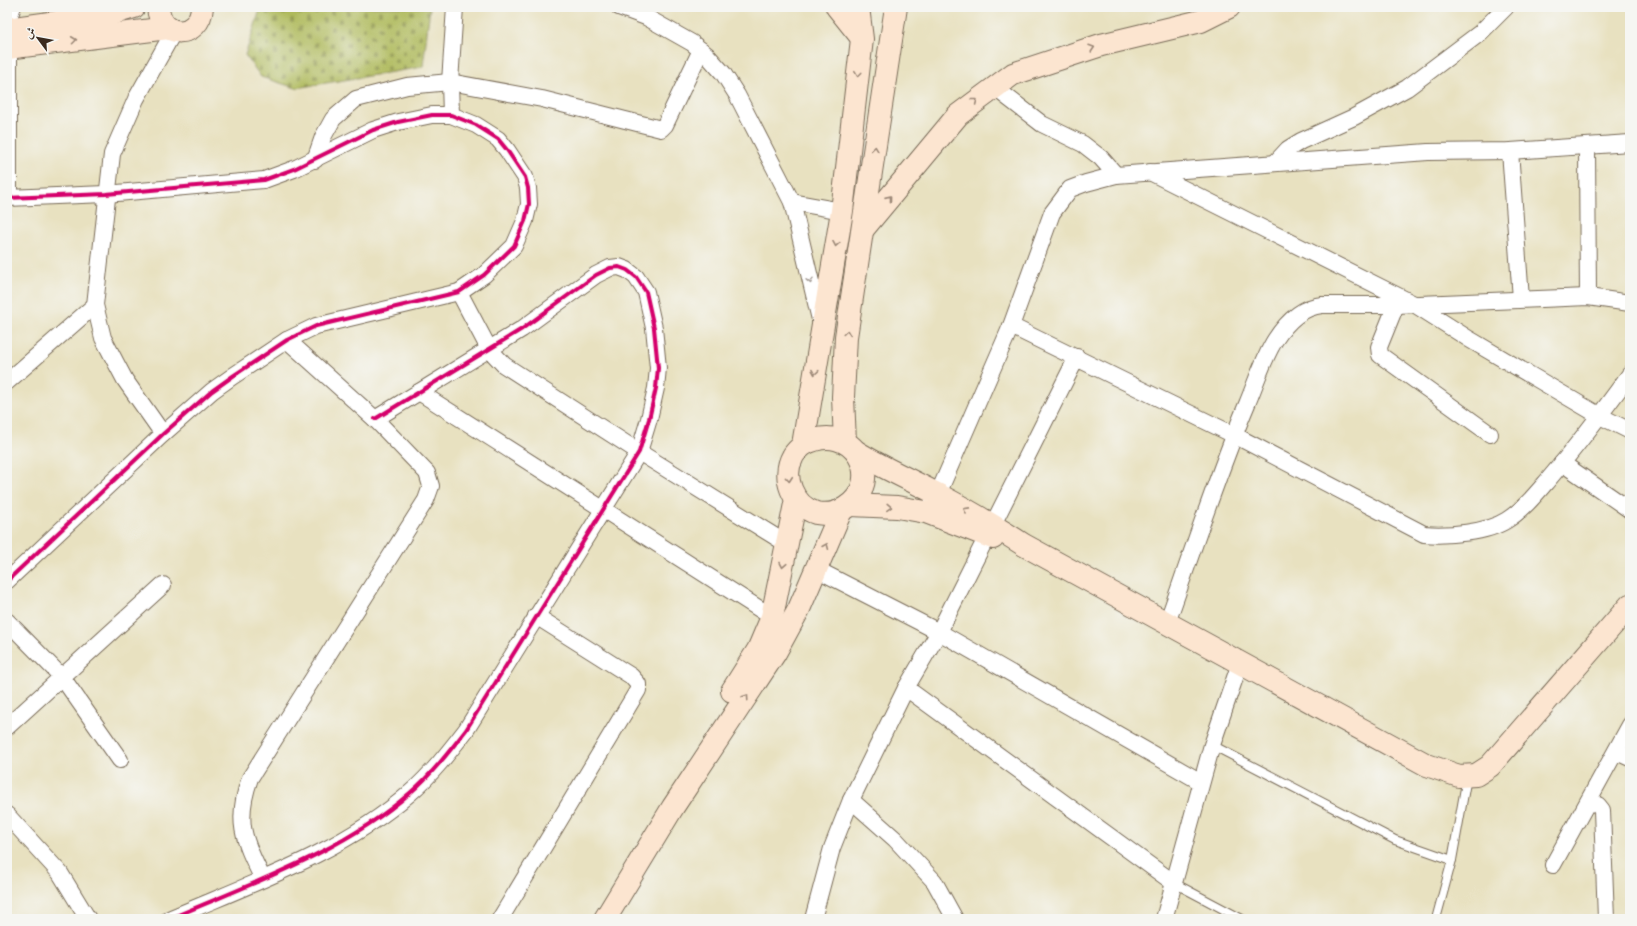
<svg xmlns="http://www.w3.org/2000/svg" width="1637" height="926" font-family="Cardo,Amiri,serif">
<defs>
<pattern id="cemetery-stones" width="16" height="16" patternUnits="userSpaceOnUse"><rect width="16" height="16" fill="#afba5c"/><path d="M2 7V4a2 2 0 0 1 4 0v3zM10 15v-3a2 2 0 0 1 4 0v3z" fill="#90974b"/></pattern>
</defs>
<rect width="100%" height="100%" fill="#f6f6f2"/>
<filter id="ink" filterUnits="userSpaceOnUse"><feTurbulence type="fractalNoise" baseFrequency=".025" numOctaves="2"/><feDisplacementMap in="SourceGraphic" scale="8" xChannelSelector="R" yChannelSelector="G"/><feConvolveMatrix kernelMatrix="1 2 1 2 8 2 1 2 1" color-interpolation-filters="sRGB"/></filter>
<filter id="wash" filterUnits="userSpaceOnUse"><feTurbulence type="fractalNoise" baseFrequency=".012" numOctaves="4" result="noise"/><feDisplacementMap in="SourceGraphic" scale="16" xChannelSelector="R" yChannelSelector="G"/><feGaussianBlur stdDeviation="0.9" result="paint"/><feColorMatrix in="noise" values="0 0 0 0 0 0 0 0 0 0 0 0 0 0 0 0 0 1.4 0 .05"/><feComposite in="paint" operator="in"/></filter>
<g filter="url(#wash)">
<rect width="100%" height="100%" fill="#e8e1c0"/>
<polygon fill="url(#cemetery-stones)" stroke="#75723d" points="261,7 430,7 423,67 296,88 261,77 245,55"/>
</g>
<g filter="url(#ink)">
<g fill="none" stroke-linecap="round" stroke-linejoin="round">
<g stroke="#786a57" stroke-width="10">
<g id="lane">
<polyline points="10,27 17,7"/>
<polyline points="1212,745 1395,840 1452,860"/>
<polyline points="1174,883 1242,919"/>
<polyline points="1436,919 1452,860 1467,777"/>
</g>
</g>
<g stroke="#786a57" stroke-width="18">
<g id="street">
<polyline points="619,7 646,17 692,43 707,55 723,73 737,95 792,202 821,324"/>
<polyline points="9,37 9,198"/>
<polyline points="994,87 1042,124 1083,144 1101,158 1116,175"/>
<polyline points="451,115 450,82 455,7"/>
<polyline points="1587,146 1588,297"/>
<polyline points="1510,151 1521,299"/>
<polyline points="315,160 323,137 333,119 356,99 407,86 450,82 542,99 661,129 665,125 701,50"/>
<polyline points="1276,162 1288,149 1301,141 1354,117 1407,88 1480,33 1506,7"/>
<polyline points="1150,172 1414,304 1469,339 1600,416 1630,431"/>
<polyline points="7,198 106,194 264,180 294,169 373,130 398,122 432,115 451,115 476,125 498,139 507,150 525,177 528,188 529,204 525,221 514,246 484,275 459,292 316,326 287,340 233,376 212,391 163,434 7,581"/>
<polyline points="792,202 842,211"/>
<polyline points="459,292 489,349 504,365 639,452 787,544"/>
<polyline points="1396,305 1379,347 1380,355 1490,434"/>
<path d="M1011,326L1234,435L1424,534C1447,536 1487,533 1507,520C1523,510 1536,494 1548,480C1577,446 1604,410 1630,374"/>
<polyline points="7,382 95,305"/>
<polyline points="419,392 780,622"/>
<polyline points="163,434 125,380 116,363 103,338 95,305 112,154 136,99 174,31"/>
<polyline points="1562,463 1630,510"/>
<polyline points="932,504 938,494 1011,326 1052,213 1070,189 1086,183 1116,175 1428,152 1510,151 1630,143"/>
<polyline points="816,569 939,632 1201,782"/>
<polyline points="7,621 62,677 120,760"/>
<path d="M1167,623C1193,550 1217,475 1247,404C1256,383 1263,359 1275,340C1286,323 1301,307 1322,305H1396L1588,297L1630,303"/>
<polyline points="906,688 1174,883"/>
<polyline points="7,727 163,585"/>
<polyline points="1617,752 1630,758"/>
<polyline points="851,800 895,839 934,881 955,919"/>
<polyline points="1589,802 1598,805 1602,810 1606,919"/>
<polyline points="7,815 60,873 88,919"/>
<polyline points="1553,865 1630,725"/>
<path d="M263,879C243,840 235,820 250,778L426,500L431,486L427,473L375,419L287,340"/>
<path d="M169,919C250,884 343,852 410,793C431,775 449,752 466,730L639,452L649,419L656,388L658,368L654,328L646,292L636,277L627,270L619,267L610,268L596,275L522,329L375,419"/>
<polyline points="500,919 638,690 638,684 631,676 536,616"/>
<polyline points="813,919 832,848 851,800 906,688 939,632 1077,357"/>
<polyline points="1164,919 1212,745 1240,663"/>
</g>
</g>
<g stroke="#786a57" stroke-width="24">
<g id="secondary">
<path d="M158,7C160,40 200,39 202,7"/>
<polyline points="837,7 861,37"/>
<polyline points="7,29 108,15 134,7"/>
<polyline points="7,48 168,28"/>
<polyline points="864,228 958,115 1013,74 1101,45 1201,21 1229,7"/>
<polyline points="845,442 843,397 846,337 896,7"/>
<path d="M803,445C854,417 887,482 845,508C837,513 826,515 816,513C793,506 781,477 793,456C795,452 800,448 803,445L842,211L862,39L858,7"/>
<path d="M857,452C883,468 911,480 939,495C968,510 996,527 1024,545L1427,765L1459,776L1476,775L1490,766L1630,605"/>
<polyline points="850,505 897,507 926,512 993,538"/>
<polyline points="732,691 758,650 772,617 796,499"/>
<polyline points="605,919 673,807 775,653 799,609 841,511"/>
</g>
</g>
<use href="#lane" stroke="#fff" stroke-width="8"/>
<use href="#street" stroke="#fff" stroke-width="16"/>
<use href="#secondary" stroke="#fce5d0" stroke-width="22"/>
<g stroke="#f6f6f2" stroke-width="6">
<g id="cycleway">
<polyline points="7,198 106,194 264,180 294,169 373,130 398,122 432,115 451,115 476,125 498,139 507,150 525,177 528,188 529,204 525,221 514,246 484,275 459,292 316,326 287,340 233,376 212,391 163,434 7,581"/>
<path d="M169,919C250,884 343,852 410,793C431,775 449,752 466,730L639,452L649,419L656,388L658,368L654,328L646,292L636,277L627,270L619,267L610,268L596,275L522,329L375,419"/>
</g>
</g>
<use href="#cycleway" stroke="#d6006c" stroke-width="4"/>
</g>
<defs><path id="oneway-chevron" d="M-2-3.5L2.5 0L-2 3.5" fill="none" stroke-width="1.6" stroke-linecap="round" stroke-linejoin="round"/></defs>
<g stroke="#9c8877">
<use href="#oneway-chevron" transform="translate(74 40) rotate(-7)"/>
<use href="#oneway-chevron" transform="translate(1092 48) rotate(-18)"/>
<use href="#oneway-chevron" transform="translate(858 74) rotate(97)"/>
<use href="#oneway-chevron" transform="translate(975 101) rotate(-38)"/>
<use href="#oneway-chevron" transform="translate(875 149) rotate(-82)"/>
<use href="#oneway-chevron" transform="translate(889 198) rotate(-51)"/>
<use href="#oneway-chevron" transform="translate(836 244) rotate(100)"/>
<use href="#oneway-chevron" transform="translate(847 333) rotate(-82)"/>
<use href="#oneway-chevron" transform="translate(815 372) rotate(99)"/>
<use href="#oneway-chevron" transform="translate(789 479) rotate(85)"/>
<use href="#oneway-chevron" transform="translate(889 507) rotate(2)"/>
<use href="#oneway-chevron" transform="translate(966 510) rotate(-151)"/>
<use href="#oneway-chevron" transform="translate(826 546) rotate(-67)"/>
<use href="#oneway-chevron" transform="translate(783 565) rotate(101)"/>
<use href="#oneway-chevron" transform="translate(746 697) rotate(-56)"/>
</g>
<use stroke="#a79f9a" href="#oneway-chevron" transform="translate(810 281) rotate(77)"/>
</g>
<rect width="1637" height="926" fill="none" stroke="#f6f6f2" stroke-width="24"/>
<g transform="translate(38 38) rotate(302)" stroke="#f6f6f2" stroke-width="3" paint-order="stroke">
<path d="M0-3L7 15L0 10L-7 15Z" fill="#3b2a1e"/>
<text y="-6" font-size="11" font-weight="bold" text-anchor="middle" fill="#3b2a1e">ش</text>
</g>
</svg>
